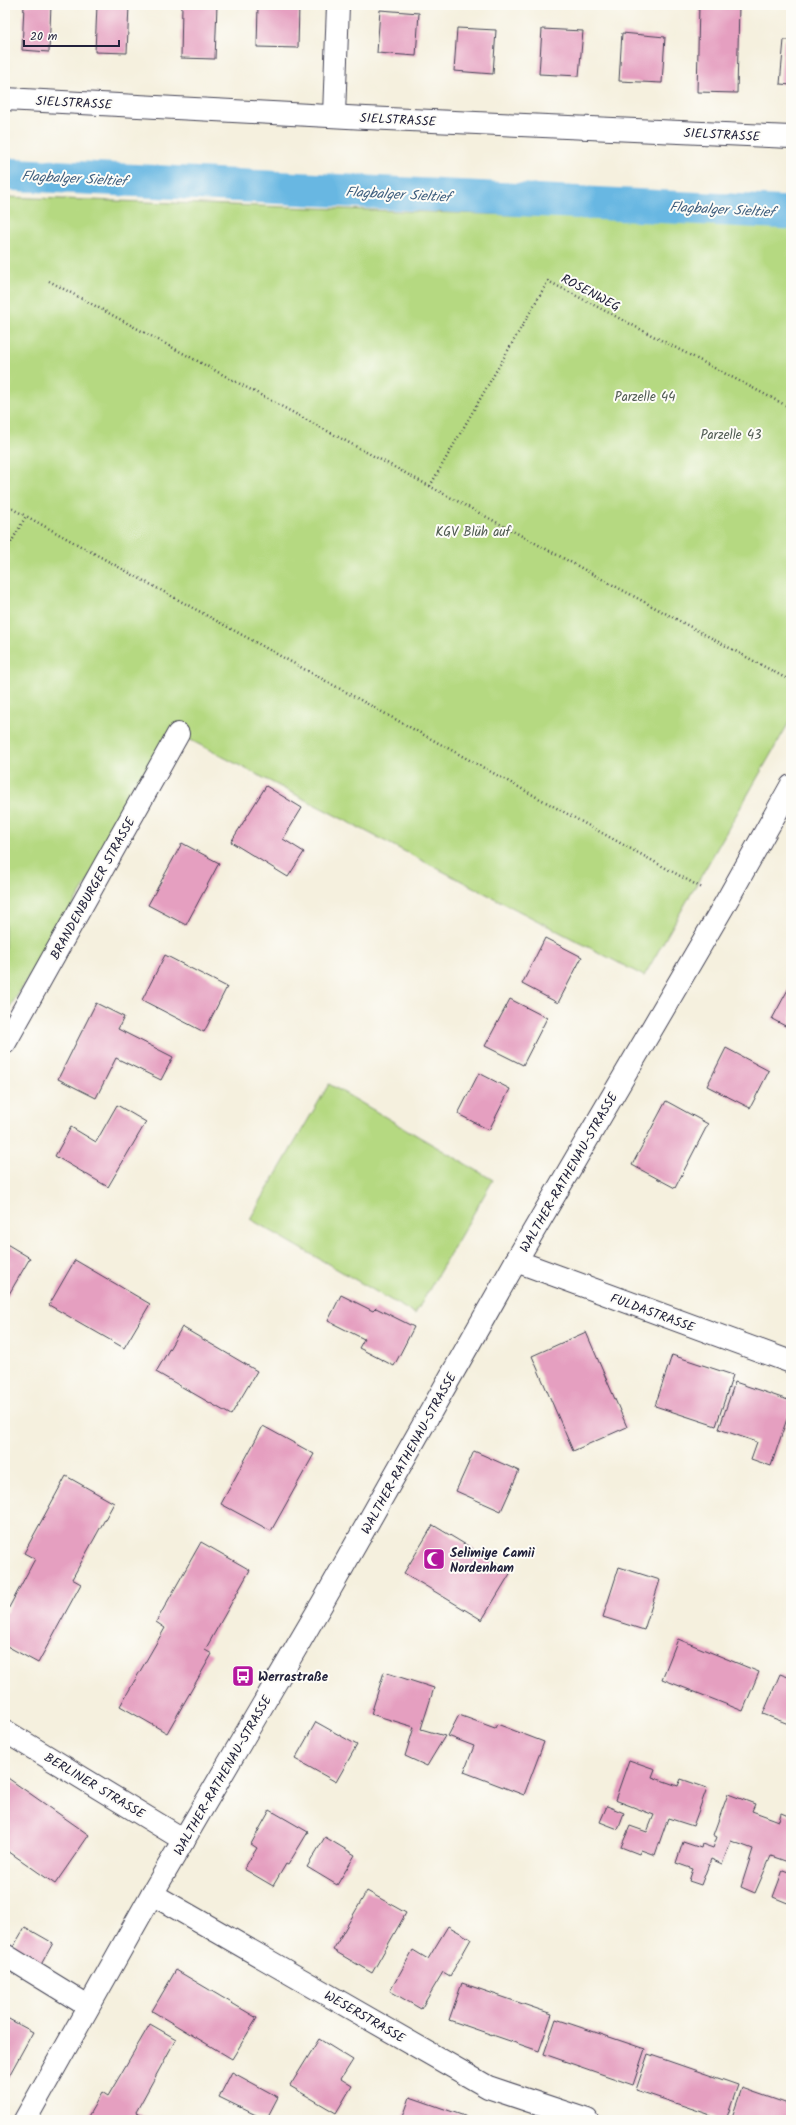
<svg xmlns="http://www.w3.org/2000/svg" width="796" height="2125" font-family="Kalam,sans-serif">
<rect width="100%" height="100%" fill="#fdfcf7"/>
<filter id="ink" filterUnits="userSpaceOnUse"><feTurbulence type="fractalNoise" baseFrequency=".025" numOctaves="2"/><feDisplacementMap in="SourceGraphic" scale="8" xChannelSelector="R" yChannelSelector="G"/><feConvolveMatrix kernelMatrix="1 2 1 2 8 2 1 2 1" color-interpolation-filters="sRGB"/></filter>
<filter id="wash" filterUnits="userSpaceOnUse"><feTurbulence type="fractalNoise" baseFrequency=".012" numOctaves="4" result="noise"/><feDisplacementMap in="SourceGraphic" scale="16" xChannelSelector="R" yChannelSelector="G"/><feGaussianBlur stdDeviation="0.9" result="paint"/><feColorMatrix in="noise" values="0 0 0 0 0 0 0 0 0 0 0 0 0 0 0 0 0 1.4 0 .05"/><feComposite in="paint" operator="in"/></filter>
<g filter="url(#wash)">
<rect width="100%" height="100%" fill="#f5f0de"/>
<g fill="#b5d981" stroke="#6c7e5e">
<polygon points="5,197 791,225 791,719 644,976 179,734 5,1015"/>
<polygon points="329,1084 493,1180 415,1314 250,1219"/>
</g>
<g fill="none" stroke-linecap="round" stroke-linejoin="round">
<polyline stroke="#68b7e2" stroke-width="33" points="5,174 791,213"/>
</g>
<g id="blocks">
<g fill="#e59fc0">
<polygon points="24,5 51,5 49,52 22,50"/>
<polygon points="97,5 129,5 127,53 95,52"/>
<polygon points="182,5 217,5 215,59 181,58"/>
<polygon points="258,5 299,5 298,48 257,47"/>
<polygon points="699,5 739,5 737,93 697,92"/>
<polygon points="380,10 419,13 416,56 377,53"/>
<polygon points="457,28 496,30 493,74 454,71"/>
<polygon points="542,29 583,31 579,76 539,74"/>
<polygon points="622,33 665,37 662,83 619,81"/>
<polygon points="784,40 791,40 791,85 780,84"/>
<polygon points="266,786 302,808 283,839 304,852 288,877 231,842"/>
<polygon points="182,843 219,863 186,925 148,905"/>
<polygon points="545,938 582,957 558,1003 522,984"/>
<polygon points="165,955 227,987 204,1032 142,1000"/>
<polygon points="791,984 791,1029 772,1019"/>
<polygon points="510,999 547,1018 523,1065 485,1046"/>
<polygon points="96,1003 124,1017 118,1029 173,1057 161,1080 116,1058 96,1098 58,1079"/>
<polygon points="726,1048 769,1071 750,1108 707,1086"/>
<polygon points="479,1073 510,1089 489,1130 458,1114"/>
<polygon points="666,1101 708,1124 675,1188 632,1165"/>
<polygon points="117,1105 146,1122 108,1187 55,1156 71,1127 96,1142"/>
<polygon points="5,1243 30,1258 5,1301"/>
<polygon points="75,1260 150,1304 124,1348 49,1305"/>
<polygon points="341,1295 373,1311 376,1308 414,1327 394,1366 359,1348 364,1339 328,1321"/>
<polygon points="182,1327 257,1371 231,1415 156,1372"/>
<polygon points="586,1332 627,1427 573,1451 532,1356"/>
<polygon points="672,1355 733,1375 716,1426 655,1406"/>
<polygon points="735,1382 791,1401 791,1407 771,1466 751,1459 757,1442 719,1429"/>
<polygon points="263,1426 314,1454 271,1531 221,1504"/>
<polygon points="474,1451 519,1471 501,1511 456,1491"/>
<polygon points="66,1476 114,1503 72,1579 81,1584 38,1663 5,1645 5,1615 35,1559 24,1553"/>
<polygon points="433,1525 511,1572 482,1620 404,1573"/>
<polygon points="201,1542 250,1570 205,1650 212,1654 167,1733 120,1706 165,1628 156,1622"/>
<polygon points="619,1567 660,1580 644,1630 603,1617"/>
<polygon points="678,1639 759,1672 743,1711 662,1679"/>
<polygon points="384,1672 434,1688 421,1729 445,1736 427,1766 405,1756 414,1727 371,1714"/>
<polygon points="780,1674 791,1678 791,1725 763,1714"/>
<polygon points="459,1715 495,1728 497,1724 544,1742 524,1795 464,1772 474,1746 448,1736"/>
<polygon points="316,1722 357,1745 336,1782 295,1759"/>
<polygon points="629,1760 655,1769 652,1777 678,1786 681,1779 707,1788 693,1826 668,1818 655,1855 641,1850 639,1854 621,1847 630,1826 647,1832 654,1815 615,1800"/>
<polygon points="5,1776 89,1835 55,1884 5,1849"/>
<polygon points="728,1794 755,1804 752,1811 779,1821 781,1813 791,1817 791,1863 771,1856 755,1893 741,1887 753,1849 731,1841 722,1864 711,1859 701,1885 689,1881 693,1869 676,1863 683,1842 701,1848 702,1844 713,1848 717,1837 713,1835"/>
<polygon points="607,1806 624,1813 618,1829 600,1822"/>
<polygon points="270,1810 308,1832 288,1865 286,1864 273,1886 244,1869 257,1848 251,1844"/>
<polygon points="325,1837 355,1855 337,1885 307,1867"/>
<polygon points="783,1870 791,1873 790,1904 773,1897"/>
<polygon points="367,1891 406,1913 372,1973 333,1950"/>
<polygon points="448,1926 471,1939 450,1976 443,1972 421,2009 390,1991 413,1950 428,1959"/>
<polygon points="25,1927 53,1943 38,1970 9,1954"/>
<polygon points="176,1970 257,2018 232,2059 152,2011"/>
<polygon points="462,1983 552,2014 539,2051 449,2020"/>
<polygon points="5,2017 33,2032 5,2083"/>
<polygon points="556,2019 645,2049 633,2085 544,2054"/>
<polygon points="150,2024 176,2039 136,2112 150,2120 86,2120 102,2092 108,2096"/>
<polygon points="319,2039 353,2060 341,2079 352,2086 336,2113 290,2086"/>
<polygon points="648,2054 738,2085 726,2120 636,2090"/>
<polygon points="232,2072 278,2097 266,2120 219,2097"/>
<polygon points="742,2088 791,2105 791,2120 731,2120"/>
<polygon points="410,2097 476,2120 402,2120"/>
</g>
</g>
</g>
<g filter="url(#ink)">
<use href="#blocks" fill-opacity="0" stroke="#424153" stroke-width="1"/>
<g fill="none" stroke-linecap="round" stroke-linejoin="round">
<g stroke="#424153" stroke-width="24">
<g id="street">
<polyline points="5,99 366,118 791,137"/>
<polyline points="334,115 338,5"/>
<polyline points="5,1043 178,734"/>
<polyline points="516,1261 791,1362"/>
<polyline points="5,1731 184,1840"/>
<polyline points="152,1894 488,2087 587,2120"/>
<polyline points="5,1955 88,2006"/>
</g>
</g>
<g stroke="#424153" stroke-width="24">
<polyline id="secondary" points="25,2120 152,1894 323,1602 516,1261 726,902 791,786"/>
</g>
<g stroke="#424153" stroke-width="2.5" stroke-dasharray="1 3" stroke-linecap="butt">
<polyline points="49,281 791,681"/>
<polyline points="430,486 548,281 791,408"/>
<polyline points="5,505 26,516"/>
<polyline points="5,553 26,516 702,888"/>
</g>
<use href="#street" stroke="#fff" stroke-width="22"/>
<use href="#secondary" stroke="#fff" stroke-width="22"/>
</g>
</g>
<defs>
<g id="mosque-square" transform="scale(1.15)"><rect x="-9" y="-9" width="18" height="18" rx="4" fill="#b5179e" stroke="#fdfcf7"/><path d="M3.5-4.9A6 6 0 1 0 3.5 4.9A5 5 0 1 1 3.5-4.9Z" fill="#fff"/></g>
<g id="bus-square" transform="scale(1.15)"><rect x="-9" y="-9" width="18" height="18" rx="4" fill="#b5179e" stroke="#fdfcf7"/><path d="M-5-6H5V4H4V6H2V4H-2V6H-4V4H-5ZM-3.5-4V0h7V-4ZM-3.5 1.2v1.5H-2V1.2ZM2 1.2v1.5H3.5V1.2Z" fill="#fff"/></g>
</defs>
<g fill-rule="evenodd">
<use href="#mosque-square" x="434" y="1559"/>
<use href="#bus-square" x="243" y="1676"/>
</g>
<g text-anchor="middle" stroke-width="4" stroke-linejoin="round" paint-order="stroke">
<g font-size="13" fill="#22223b" stroke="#fdfcf7">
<text transform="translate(74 102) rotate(3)" y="5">SIELSTRASSE</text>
<text transform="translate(398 119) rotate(3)" y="5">SIELSTRASSE</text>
<text transform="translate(722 134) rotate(3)" y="5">SIELSTRASSE</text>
<text transform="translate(591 292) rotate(28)" y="5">ROSENWEG</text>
<text transform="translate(92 888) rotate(-61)" y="5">BRANDENBURGER STRASSE</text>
<text transform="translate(568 1172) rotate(-60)" y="5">WALTHER-RATHENAU-STRASSE</text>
<text transform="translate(653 1312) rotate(20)" y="5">FULDASTRASSE</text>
<text transform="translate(408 1453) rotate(-61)" y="5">WALTHER-RATHENAU-STRASSE</text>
<text transform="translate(222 1775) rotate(-60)" y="5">WALTHER-RATHENAU-STRASSE</text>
<text transform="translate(95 1785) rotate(31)" y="5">BERLINER STRASSE</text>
<text transform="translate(365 2016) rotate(30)" y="5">WESERSTRASSE</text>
</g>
<g font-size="13" fill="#4e5950" stroke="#fdfcf7">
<text x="645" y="401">Parzelle 44</text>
<text x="731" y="439">Parzelle 43</text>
<text x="473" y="536">KGV Blüh auf</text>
</g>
<g font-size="13" font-weight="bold" fill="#22223b" stroke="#fdfcf7" text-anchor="start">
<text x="450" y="1557">Selimiye Camii<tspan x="450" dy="15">Nordenham</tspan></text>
<text x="258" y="1681">Werrastraße</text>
</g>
<g font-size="14" font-style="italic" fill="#3e5e7e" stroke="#fdfcf7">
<text transform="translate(74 178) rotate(3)" y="5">Flagbalger Sieltief</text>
<text transform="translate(398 194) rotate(3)" y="5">Flagbalger Sieltief</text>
<text transform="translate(722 209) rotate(3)" y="5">Flagbalger Sieltief</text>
</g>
</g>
<rect width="796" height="2125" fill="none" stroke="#fdfcf7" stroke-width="20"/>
<path d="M24 40v6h95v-6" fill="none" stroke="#22223b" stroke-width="2"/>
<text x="30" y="40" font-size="12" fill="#22223b" stroke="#fdfcf7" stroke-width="3" paint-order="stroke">20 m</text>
</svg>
